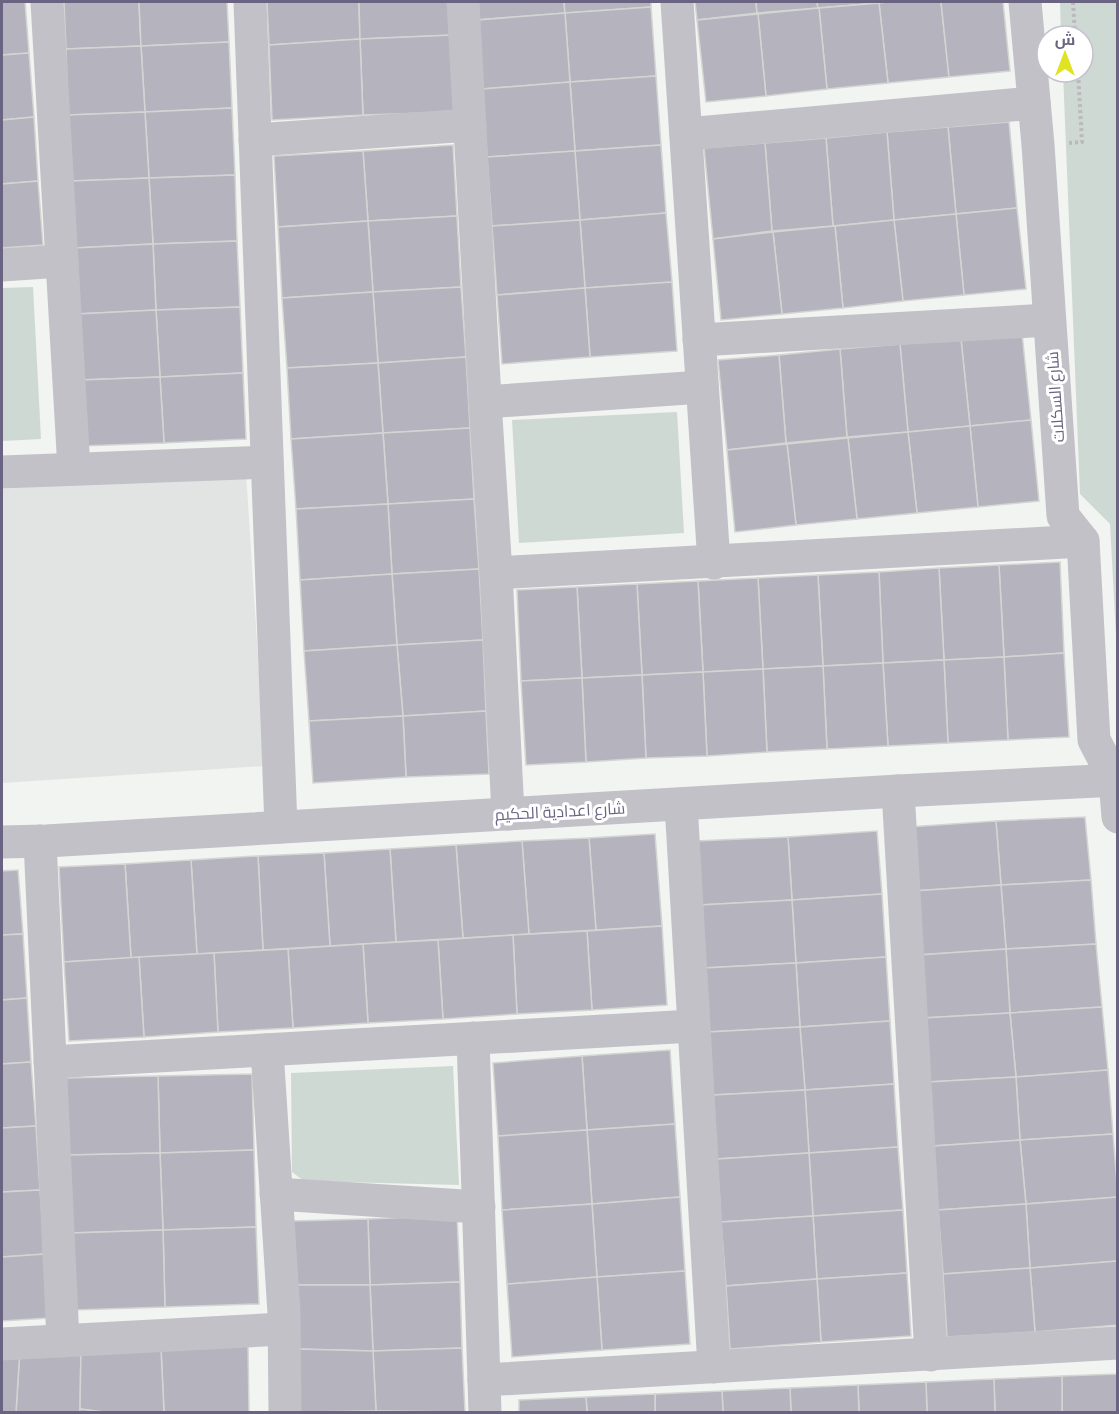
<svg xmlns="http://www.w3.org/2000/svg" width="1119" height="1414" font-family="'IBM Plex Sans',Cairo,sans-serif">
<rect width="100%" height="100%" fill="#f1f4f0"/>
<polygon fill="#e2e4e3" points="246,473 265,766 2,783 2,489"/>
<g fill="#cfd9d3">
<polygon points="1060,2 1117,2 1117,654 1110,524 1080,494 1063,72 1083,72 1083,36 1061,36"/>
<polygon points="33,287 41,439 2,441 2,288"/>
<polygon points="677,412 684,533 519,543 512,420"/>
<polygon points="453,1066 459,1185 304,1181 292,1172 291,1073"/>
</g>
<g fill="#b5b3bd" stroke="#d3d5d3" stroke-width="1.5">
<polygon points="2,2 25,2 29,53 2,55"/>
<polygon points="64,2 139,2 141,46 66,49"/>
<polygon points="139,2 227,2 229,42 141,46"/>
<polygon points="267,2 359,2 360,39 269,45"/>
<polygon points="359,2 451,2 453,35 360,39"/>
<polygon points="475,2 564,2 565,13 477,20"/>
<polygon points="564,2 651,2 651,7 565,13"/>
<polygon points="695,2 756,2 757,13 697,20"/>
<polygon points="756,2 817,2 818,8 757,13"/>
<polygon points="817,2 879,2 879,3 818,8"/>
<polygon points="888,2 941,2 949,77 888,83 879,3"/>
<polygon points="941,2 1003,2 1010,71 949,77"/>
<polygon points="879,3 888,83 827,89 819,8"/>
<polygon points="651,7 656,76 570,82 565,13"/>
<polygon points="819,8 827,89 766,96 758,14"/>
<polygon points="565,13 570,82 482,89 477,20"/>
<polygon points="758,14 766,96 706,102 697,20"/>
<polygon points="453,35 458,112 363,115 360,39"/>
<polygon points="360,39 363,115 272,120 269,45"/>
<polygon points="229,42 232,108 145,112 141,46"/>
<polygon points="141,46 145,112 68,115 66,49"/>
<polygon points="29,53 34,117 2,120 2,55"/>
<polygon points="656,76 661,145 575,151 570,82"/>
<polygon points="570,82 575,151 487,157 482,89"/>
<polygon points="232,108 235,175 149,178 145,112"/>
<polygon points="145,112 149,178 71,181 68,115"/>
<polygon points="34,117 38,181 2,184 2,120"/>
<polygon points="1009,122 1017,208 956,214 948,127"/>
<polygon points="948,127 956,214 894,220 887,132"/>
<polygon points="887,132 894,220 833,226 826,138"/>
<polygon points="826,138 833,226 772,231 765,143"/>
<polygon points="765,143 772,231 713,239 704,148"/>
<polygon points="453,145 457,216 368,221 363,151"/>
<polygon points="661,145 666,213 580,220 575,151"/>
<polygon points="363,151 368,221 278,227 274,156"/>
<polygon points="575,151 580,220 492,226 487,157"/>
<polygon points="235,175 237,241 153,244 149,178"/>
<polygon points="149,178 153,244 74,248 71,181"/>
<polygon points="38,181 43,245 2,248 2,184"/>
<polygon points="1017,208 1026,289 964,295 956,214"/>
<polygon points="666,213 672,282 585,288 580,220"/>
<polygon points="956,214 964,295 903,301 894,220"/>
<polygon points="457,216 461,287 373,292 368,221"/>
<polygon points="580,220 585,288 497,295 492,226"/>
<polygon points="894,220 903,301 843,308 835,226"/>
<polygon points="368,221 373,292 282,298 278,227"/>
<polygon points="835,226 843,308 782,314 773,232"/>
<polygon points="773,232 782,314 721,320 713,239"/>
<polygon points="237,241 240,307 156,310 153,244"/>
<polygon points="153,244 156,310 77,314 74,248"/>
<polygon points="672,282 677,351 590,357 585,288"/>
<polygon points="461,287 466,357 378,363 373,292"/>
<polygon points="585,288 590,357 502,364 497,295"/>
<polygon points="373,292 378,363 287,368 282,298"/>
<polygon points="240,307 243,373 160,377 156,310"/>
<polygon points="156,310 160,377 80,380 77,314"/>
<polygon points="1022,333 1031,420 970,426 961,339"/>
<polygon points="961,339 970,426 908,432 900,344"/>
<polygon points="900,344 908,432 847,437 840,349"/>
<polygon points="840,349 847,437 786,443 779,355"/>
<polygon points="779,355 786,443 727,450 718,360"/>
<polygon points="466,357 470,428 383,433 378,363"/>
<polygon points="378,363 383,433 291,439 287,368"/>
<polygon points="243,373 246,439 164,443 160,377"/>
<polygon points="160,377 164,443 82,446 80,380"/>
<polygon points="1031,420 1039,501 978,507 970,426"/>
<polygon points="970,426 978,507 917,513 908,432"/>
<polygon points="470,428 474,499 388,504 383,433"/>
<polygon points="908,432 917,513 857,519 848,438"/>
<polygon points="383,433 388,504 296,509 291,439"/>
<polygon points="848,438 857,519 796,525 787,444"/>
<polygon points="787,444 796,525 735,532 727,450"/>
<polygon points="474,499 479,569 392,574 388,504"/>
<polygon points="388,504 392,574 300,580 296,509"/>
<polygon points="1060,562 1064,653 1004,657 999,565"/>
<polygon points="999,565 1004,657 944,660 939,568"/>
<polygon points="939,568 944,660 883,663 879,572"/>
<polygon points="479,569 483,640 397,645 392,574"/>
<polygon points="879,572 883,663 823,666 818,575"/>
<polygon points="392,574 397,645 304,651 300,580"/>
<polygon points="818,575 823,666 763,669 758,578"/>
<polygon points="758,578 763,669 703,672 698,581"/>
<polygon points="698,581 703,672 642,675 637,584"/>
<polygon points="637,584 642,675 582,678 577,587"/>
<polygon points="577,587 582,678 521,681 517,590"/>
<polygon points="483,640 486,711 403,716 397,645"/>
<polygon points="397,645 403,716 309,721 304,651"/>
<polygon points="1064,653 1069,737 1008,740 1004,657"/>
<polygon points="1004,657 1008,740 948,743 944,660"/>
<polygon points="944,660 948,743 888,746 883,663"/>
<polygon points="883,663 888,746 827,749 823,666"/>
<polygon points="823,666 827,749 767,752 763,669"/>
<polygon points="763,669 767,752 707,756 703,672"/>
<polygon points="703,672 707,756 646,758 642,675"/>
<polygon points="642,675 646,758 586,762 582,678"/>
<polygon points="582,678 586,762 526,765 521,681"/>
<polygon points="486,711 489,774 406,777 403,716"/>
<polygon points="403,716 406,777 313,783 309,721"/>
<polygon points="1085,817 1091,880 1001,885 996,821"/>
<polygon points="996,821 1001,885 913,891 908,827"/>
<polygon points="877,831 882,894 792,900 788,837"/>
<polygon points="655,834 662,926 596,930 589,838"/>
<polygon points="788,837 792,900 700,905 696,841"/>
<polygon points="589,838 596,930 529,934 522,841"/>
<polygon points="522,841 529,934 463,938 456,845"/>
<polygon points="456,845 463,938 396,942 390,849"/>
<polygon points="390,849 396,942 330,946 324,853"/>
<polygon points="324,853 330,946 263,950 258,856"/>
<polygon points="258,856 263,950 197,954 191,860"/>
<polygon points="191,860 197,954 131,958 125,864"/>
<polygon points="125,864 131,958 64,962 59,867"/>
<polygon points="18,870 23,934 2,935 2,871"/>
<polygon points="1091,880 1096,944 1006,949 1001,885"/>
<polygon points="1001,885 1006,949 918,955 913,891"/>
<polygon points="882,894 886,957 796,963 792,900"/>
<polygon points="792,900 796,963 704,968 700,905"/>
<polygon points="662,926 667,1005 592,1010 587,931"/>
<polygon points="587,931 592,1010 517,1014 513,935"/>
<polygon points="23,934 27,998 2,1000 2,935"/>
<polygon points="513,935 517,1014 443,1019 438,940"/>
<polygon points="438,940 443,1019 368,1023 363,944"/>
<polygon points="363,944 368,1023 293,1028 288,949"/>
<polygon points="1096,944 1102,1007 1010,1013 1006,949"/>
<polygon points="288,949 293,1028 218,1032 214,953"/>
<polygon points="1006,949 1010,1013 923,1018 918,955"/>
<polygon points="214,953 218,1032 144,1037 139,957"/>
<polygon points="139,957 144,1037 69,1041 64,962"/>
<polygon points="886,957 890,1021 800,1027 796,963"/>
<polygon points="796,963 800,1027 708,1032 704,968"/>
<polygon points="27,998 31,1062 2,1064 2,1000"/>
<polygon points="1102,1007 1108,1070 1016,1077 1010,1013"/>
<polygon points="1010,1013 1016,1077 928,1082 923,1018"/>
<polygon points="890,1021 894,1084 805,1090 800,1027"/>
<polygon points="800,1027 805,1090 713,1095 708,1032"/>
<polygon points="670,1050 675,1124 587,1130 582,1056"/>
<polygon points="582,1056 587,1130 498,1136 493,1063"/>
<polygon points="31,1062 36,1126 2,1128 2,1064"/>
<polygon points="1108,1070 1113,1134 1020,1140 1016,1077"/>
<polygon points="252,1074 254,1150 160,1153 158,1076"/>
<polygon points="158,1076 160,1153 68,1155 65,1078"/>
<polygon points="1016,1077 1020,1140 933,1146 928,1082"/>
<polygon points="894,1084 898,1147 809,1153 805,1090"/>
<polygon points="805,1090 809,1153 717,1159 713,1095"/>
<polygon points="675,1124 680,1197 592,1204 587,1130"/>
<polygon points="36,1126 40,1190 2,1192 2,1128"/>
<polygon points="587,1130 592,1204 502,1210 498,1136"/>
<polygon points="1113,1134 1118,1197 1026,1204 1020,1140"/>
<polygon points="1020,1140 1026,1204 938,1210 933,1146"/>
<polygon points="898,1147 903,1210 813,1216 809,1153"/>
<polygon points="254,1150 256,1227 163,1230 160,1153"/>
<polygon points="160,1153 163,1230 71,1233 68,1155"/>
<polygon points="809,1153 813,1216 721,1222 717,1159"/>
<polygon points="40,1190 45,1254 2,1257 2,1192"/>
<polygon points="680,1197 685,1271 597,1277 592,1204"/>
<polygon points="1118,1197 1118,1261 1030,1268 1026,1204"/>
<polygon points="592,1204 597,1277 507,1284 502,1210"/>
<polygon points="1026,1204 1030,1268 943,1274 938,1210"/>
<polygon points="903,1210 907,1273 817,1279 813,1216"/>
<polygon points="457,1215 460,1282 370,1285 368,1219"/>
<polygon points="813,1216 817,1279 726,1286 721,1222"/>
<polygon points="368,1219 370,1285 295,1285 292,1221"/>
<polygon points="256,1227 259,1304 165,1307 163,1230"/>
<polygon points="163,1230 165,1307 74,1310 71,1233"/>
<polygon points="45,1254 49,1318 2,1321 2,1257"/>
<polygon points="1118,1261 1118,1325 1035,1332 1030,1268"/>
<polygon points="1030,1268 1035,1332 947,1337 943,1274"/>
<polygon points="685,1271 690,1344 602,1350 597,1277"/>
<polygon points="907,1273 911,1336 821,1342 817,1279"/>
<polygon points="597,1277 602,1350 512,1357 507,1284"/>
<polygon points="817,1279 821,1342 730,1349 726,1286"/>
<polygon points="460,1282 462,1348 373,1351 370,1285"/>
<polygon points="295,1285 370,1285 373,1351 297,1349"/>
<polygon points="248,1345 249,1412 164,1412 161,1349"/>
<polygon points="81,1347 80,1412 16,1412 20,1349"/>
<polygon points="81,1347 161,1349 164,1412 103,1412 80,1409"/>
<polygon points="462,1348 465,1412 376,1411 373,1351"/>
<polygon points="20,1349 16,1412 2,1412 2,1350"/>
<polygon points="297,1349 373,1351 376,1411 300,1412"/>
<polygon points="1118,1374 1118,1412 1062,1412 1062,1376"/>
<polygon points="1062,1376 1062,1412 995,1412 994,1379"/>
<polygon points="994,1379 995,1412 927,1412 926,1382"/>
<polygon points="926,1382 927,1412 859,1412 858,1385"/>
<polygon points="858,1385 859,1412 791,1412 790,1388"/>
<polygon points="790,1388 791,1412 723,1412 722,1391"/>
<polygon points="722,1391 723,1412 655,1412 655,1394"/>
<polygon points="655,1394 655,1412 587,1412 586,1397"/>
<polygon points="586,1397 587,1412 519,1412 519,1400"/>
<polygon points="80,1409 103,1412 80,1412"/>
<polygon points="376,1411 376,1412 333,1412"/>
<polygon points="376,1411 426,1412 376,1412"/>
</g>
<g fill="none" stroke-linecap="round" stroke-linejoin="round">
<g stroke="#bab9bd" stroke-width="4" stroke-dasharray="3 3" stroke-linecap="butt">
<polyline points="1073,2 1075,36"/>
<polyline points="1069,143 1082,142 1078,72"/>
</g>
<g stroke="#c3c1c8" stroke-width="33">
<polyline points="47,2 74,469"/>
<polyline points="250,2 281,827"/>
<polyline points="463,2 486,417 496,573 508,814"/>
<polyline points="677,2 714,563"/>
<polyline points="1025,2 1038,145 1063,516 1083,541 1094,740 1115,780 1118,817"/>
<polyline points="686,134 1034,103"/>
<polyline points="255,140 470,125"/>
<polyline points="2,265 62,261"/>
<polyline points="699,340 1049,320"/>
<polyline points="485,402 702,387"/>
<polyline points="2,472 267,462"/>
<polyline points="496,573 1083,541"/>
<polyline points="898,791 931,1355"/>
<polyline points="681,804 714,1367"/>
<polyline points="40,841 63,1341"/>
<polyline points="2,842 46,841 898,791 1118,780"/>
<polyline points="473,1038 485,1412"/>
<polyline points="267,1050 284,1313 285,1412"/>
<polyline points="50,1062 693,1026"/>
<polyline points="276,1194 479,1207"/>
<polyline points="2,1344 283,1329"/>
<polyline points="484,1380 1118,1343"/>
</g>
</g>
<g text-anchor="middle" stroke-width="6" stroke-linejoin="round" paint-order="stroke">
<g font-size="16" fill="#6a6381" stroke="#fff">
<text transform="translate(1055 397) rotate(-94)" y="6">شارع السكلات</text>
<text transform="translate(560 811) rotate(-3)" y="6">شارع اعدادية الحكيم</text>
</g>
</g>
<rect width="1119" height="1414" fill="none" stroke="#6a6381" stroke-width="6"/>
<g transform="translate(1065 54)"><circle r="28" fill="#ffffff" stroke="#c3c1cd" stroke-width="1.5"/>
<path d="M0-4.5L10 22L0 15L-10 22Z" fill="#e0e321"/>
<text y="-9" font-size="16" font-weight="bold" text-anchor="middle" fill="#6a6381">ش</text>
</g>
</svg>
